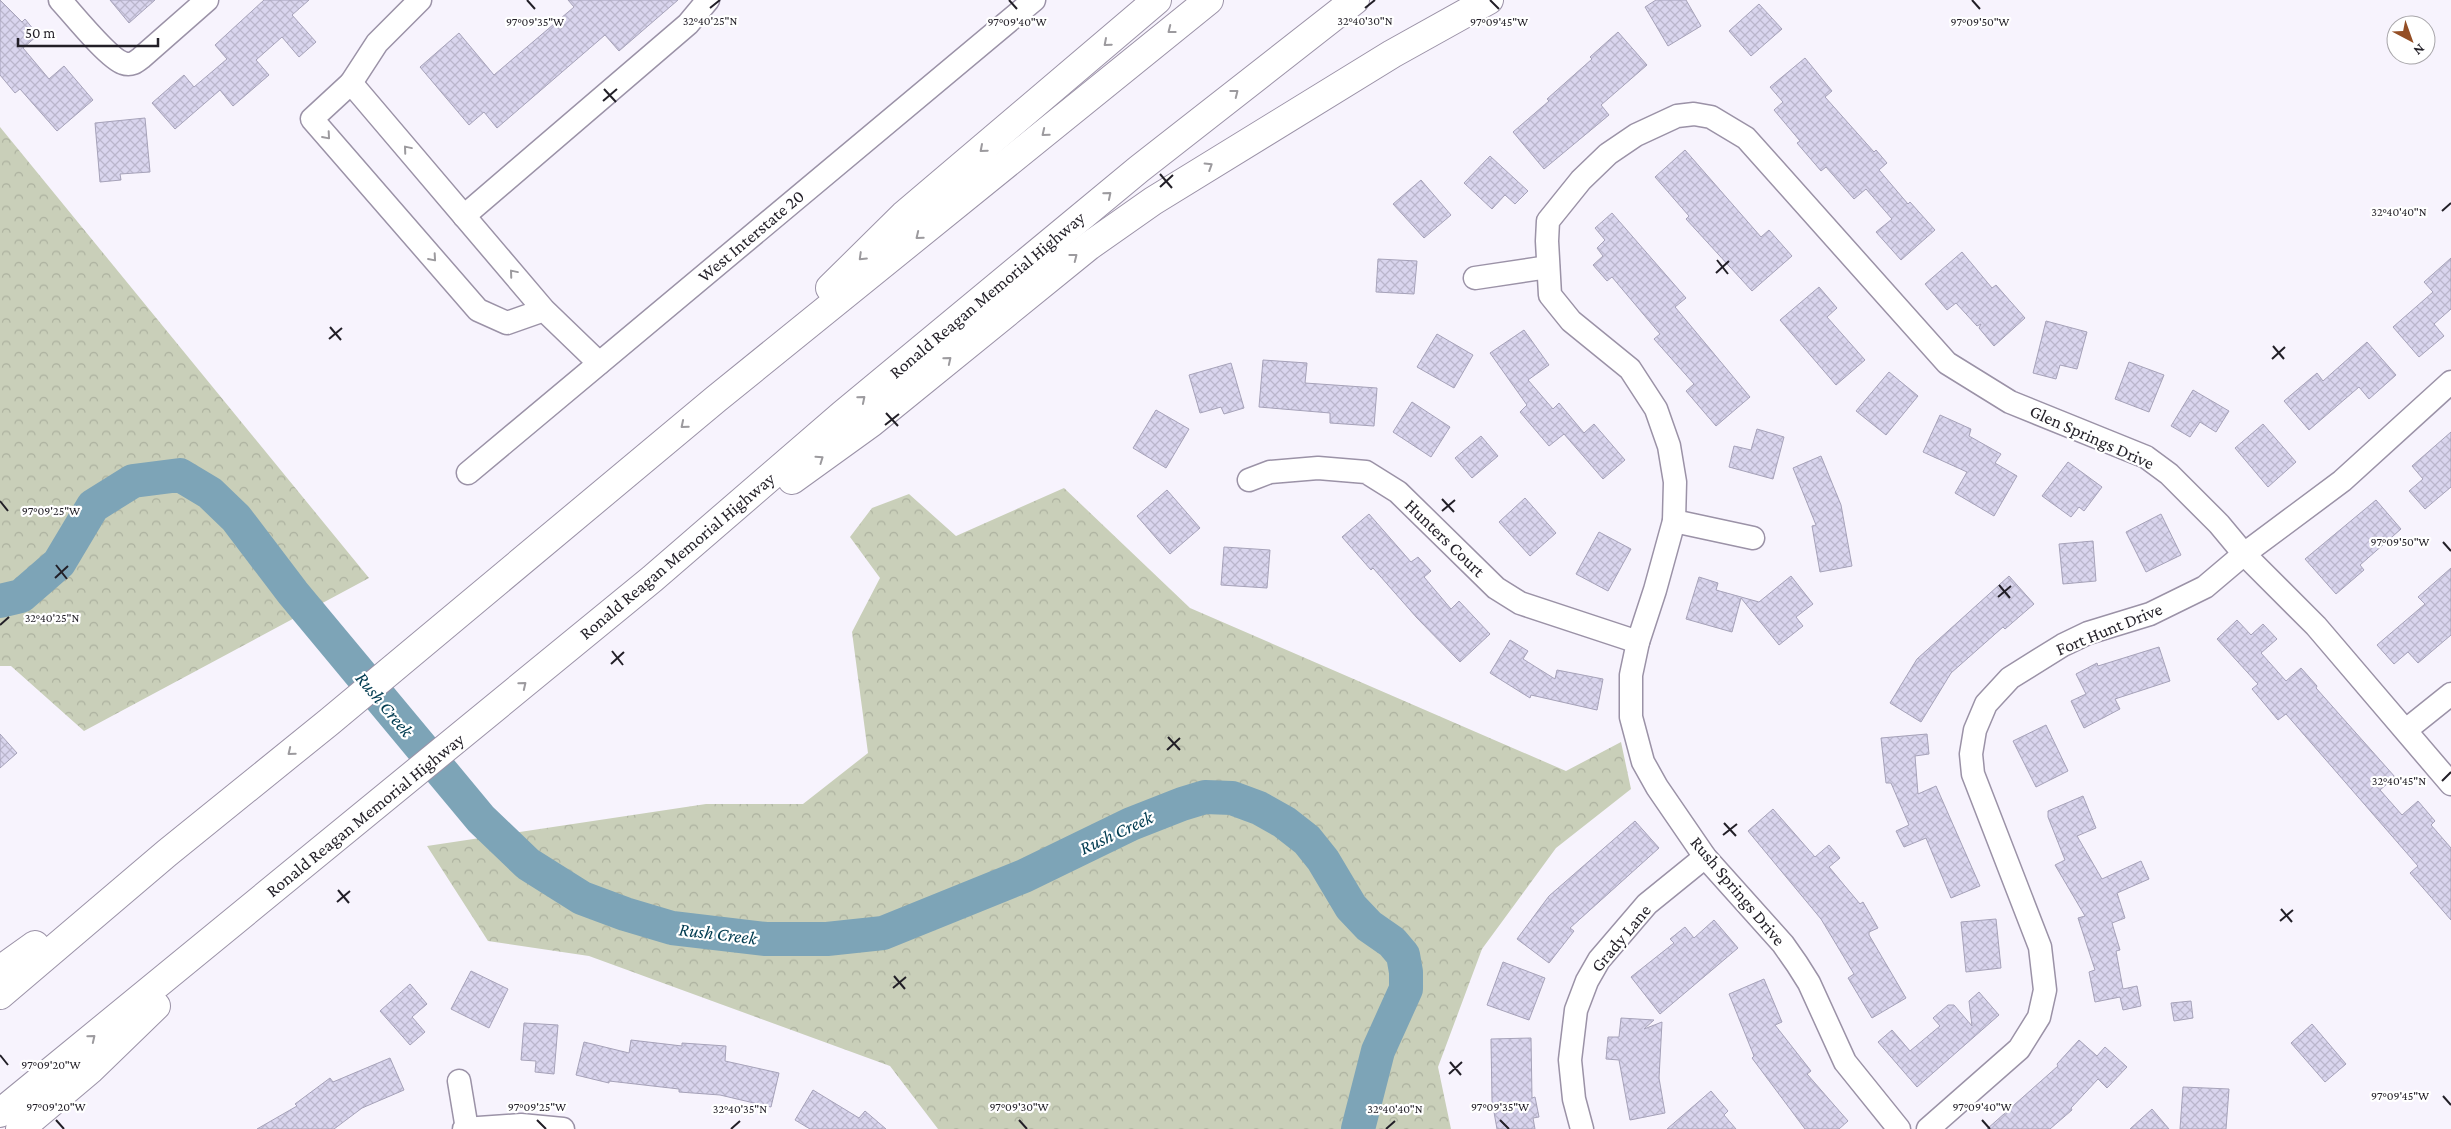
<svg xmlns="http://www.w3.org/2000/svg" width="2451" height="1129" font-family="'Crimson Pro',serif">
<defs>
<pattern id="forest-crowns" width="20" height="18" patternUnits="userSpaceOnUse" patternTransform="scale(1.25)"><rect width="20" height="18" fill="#c9cfb9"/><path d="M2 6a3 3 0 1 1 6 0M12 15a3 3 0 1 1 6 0" fill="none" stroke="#acb19f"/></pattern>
<pattern id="building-cross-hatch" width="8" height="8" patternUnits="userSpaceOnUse" patternTransform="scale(1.25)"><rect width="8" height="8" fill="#d9d5ee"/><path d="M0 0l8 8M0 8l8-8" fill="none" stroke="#bab6cc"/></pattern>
</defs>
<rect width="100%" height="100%" fill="#f7f3fd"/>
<g fill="url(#forest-crowns)">
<polygon points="0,127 369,578 84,731 11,666 0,666"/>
<polygon points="1064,488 1190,608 1566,771 1621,742 1631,789 1556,848 1482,949 1438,1067 1451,1129 938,1129 890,1066 589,956 488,941 427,846 706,804 803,804 868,753 852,632 880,578 850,537 872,508 909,494 956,536"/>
</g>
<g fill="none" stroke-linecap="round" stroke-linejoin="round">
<polyline stroke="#7da4b7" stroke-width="34" points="0,601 21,596 59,563 93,506 133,481 180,475 210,493 236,518 293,593 481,819 528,864 582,898 625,914 672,928 766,939 827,939 883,933 1024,876 1131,824 1182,804 1205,797 1232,798 1259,808 1284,822 1307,840 1323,860 1351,907 1369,926 1392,942 1403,955 1406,972 1406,989 1378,1051 1358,1129"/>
</g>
<g fill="url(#building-cross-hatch)" stroke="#a6a2b9">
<polygon points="0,0 22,22 25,19 38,35 23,48 49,79 64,66 93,100 57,131 20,89 15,93 0,75"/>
<polygon points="110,0 155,0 129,23"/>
<polygon points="264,0 309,0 292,15 316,42 299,57 282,37 256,60 269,75 233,106 220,90 175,129 152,103 184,75 194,87 227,59 215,45"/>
<polygon points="568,0 678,0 619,51 605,35 497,128 484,112 469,125 420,67 459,33 494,75 574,7"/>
<polygon points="1656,0 1686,0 1701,26 1668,46 1645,7"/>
<polygon points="1759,4 1782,29 1751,56 1729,31"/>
<polygon points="1618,32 1647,65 1601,105 1609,115 1544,169 1513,132 1549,101 1547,99 1592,59 1590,57"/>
<polygon points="1805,58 1832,91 1825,97 1874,152 1876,150 1887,163 1879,170 1908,204 1910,202 1935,230 1901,260 1876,232 1892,219 1866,189 1854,199 1826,167 1821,171 1797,143 1800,141 1774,110 1783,102 1770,87"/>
<polygon points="145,118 150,172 120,174 121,180 100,182 95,123"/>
<polygon points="1685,150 1761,237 1769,230 1792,256 1752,291 1686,219 1689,216 1655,177"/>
<polygon points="1490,156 1528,191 1515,204 1505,195 1492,209 1464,183"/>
<polygon points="1421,180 1451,215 1424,238 1393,204"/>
<polygon points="1612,213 1686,298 1675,307 1750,397 1716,426 1686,391 1694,384 1654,339 1660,334 1612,277 1607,281 1593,265 1603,256 1597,248 1605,240 1595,228"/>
<polygon points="1962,252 1992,288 1996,285 2025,318 1994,346 1979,328 1981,324 1977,326 1956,303 1947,310 1925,284"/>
<polygon points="2451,258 2451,309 2434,324 2444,336 2419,357 2393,327 2433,292 2424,282"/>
<polygon points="1378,259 1417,261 1414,294 1376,292"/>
<polygon points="1819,287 1837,308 1827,317 1865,360 1836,385 1780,320"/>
<polygon points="2046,321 2087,332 2077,369 2060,365 2056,379 2033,373"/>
<polygon points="1524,330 1549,365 1528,380 1553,409 1559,403 1584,433 1594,424 1625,460 1603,479 1564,434 1549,446 1520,412 1527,405 1490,353"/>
<polygon points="1437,334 1473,355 1454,388 1417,367"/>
<polygon points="2367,342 2396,375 2369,399 2359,387 2309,430 2284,401 2317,373 2323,381"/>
<polygon points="1263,360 1307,363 1305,383 1377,388 1374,426 1330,423 1330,413 1259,407"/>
<polygon points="2129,362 2164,375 2149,412 2115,399"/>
<polygon points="1231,363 1244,408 1224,414 1221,407 1200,413 1189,375"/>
<polygon points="1889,372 1918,396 1886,435 1856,411"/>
<polygon points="2193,390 2229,411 2216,432 2200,422 2190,437 2171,426"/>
<polygon points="1412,402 1450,427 1431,457 1393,432"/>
<polygon points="1156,410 1189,429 1166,468 1133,448"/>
<polygon points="1940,415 1971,429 1969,436 2001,454 1995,463 2017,476 1994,516 1955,493 1967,472 1923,452"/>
<polygon points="2263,424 2296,462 2268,487 2235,448"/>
<polygon points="1757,429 1784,437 1773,479 1729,467 1734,446 1751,450"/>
<polygon points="2451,432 2451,487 2425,509 2409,491 2423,479 2412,466"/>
<polygon points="1481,436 1498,456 1472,478 1455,458"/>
<polygon points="1821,456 1841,505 1852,566 1820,572 1812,526 1816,525 1793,468"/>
<polygon points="2068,462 2102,487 2084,511 2079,507 2071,517 2042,496"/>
<polygon points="1167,490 1200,528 1170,554 1137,516"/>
<polygon points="1525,498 1556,533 1530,556 1499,522"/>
<polygon points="2376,500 2401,529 2360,565 2364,570 2336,594 2305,559"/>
<polygon points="1369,514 1411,562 1418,557 1431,571 1424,577 1451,609 1459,601 1490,634 1460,662 1417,618 1373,568 1371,570 1342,537"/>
<polygon points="2161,514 2181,555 2146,572 2126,532"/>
<polygon points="1599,532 1631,549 1608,591 1576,574"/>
<polygon points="2093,541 2096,581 2063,584 2059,544"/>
<polygon points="1224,547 1270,550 1267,588 1221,585"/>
<polygon points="2451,568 2451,635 2418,663 2408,652 2394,664 2377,645 2425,604 2418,597"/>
<polygon points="1791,576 1813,604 1796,617 1803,626 1779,645 1741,598 1732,632 1686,619 1699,577 1718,583 1716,590 1759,602"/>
<polygon points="2009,576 2034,604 2005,629 2003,627 1951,673 1921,722 1890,703 1917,659"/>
<polygon points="2237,620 2251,635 2263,624 2277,639 2261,653 2286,681 2301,668 2317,686 2316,688 2395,777 2380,790 2402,815 2418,801 2435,821 2431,825 2451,848 2451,920 2410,873 2418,866 2286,714 2278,720 2252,689 2258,684 2217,639"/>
<polygon points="1510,640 1528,651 1523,659 1555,679 1557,670 1603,679 1597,710 1531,695 1530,698 1490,673"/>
<polygon points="2159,647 2170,681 2115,699 2120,709 2084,728 2071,701 2086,694 2076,674 2097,663 2098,666"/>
<polygon points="2046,725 2068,771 2036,787 2013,741"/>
<polygon points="0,734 17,753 0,768"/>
<polygon points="1927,734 1929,754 1915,756 1918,794 1936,786 1980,886 1951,898 1926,838 1904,847 1896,831 1909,825 1891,783 1886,783 1881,738"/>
<polygon points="2083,796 2096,828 2077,836 2102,879 2141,861 2149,879 2117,893 2125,918 2112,923 2120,950 2116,951 2123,989 2137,986 2141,1006 2123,1010 2120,997 2095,1002 2089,972 2095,970 2078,918 2085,916 2055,865 2065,860 2048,817 2048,811"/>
<polygon points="1773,809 1815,857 1829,845 1840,858 1829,867 1860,904 1863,902 1878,928 1869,932 1869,935 1906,998 1872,1018 1848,978 1854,974 1821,919 1748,831"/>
<polygon points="1635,821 1659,848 1570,928 1574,931 1549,963 1517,939 1549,896"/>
<polygon points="1996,919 2001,968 1966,972 1961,922"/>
<polygon points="1714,920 1738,948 1660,1014 1631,977 1674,943 1670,939 1685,927 1694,938"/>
<polygon points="1503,962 1545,978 1529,1020 1487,1005"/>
<polygon points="471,971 508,989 489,1028 451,1009"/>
<polygon points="1764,979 1782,1022 1775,1025 1811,1071 1807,1074 1848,1121 1839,1129 1805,1129 1752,1058 1754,1056 1729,994"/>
<polygon points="410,984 427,1004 412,1017 425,1032 410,1045 380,1011"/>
<polygon points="1979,992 1999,1015 1917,1087 1878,1042 1892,1030 1910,1051 1940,1026 1933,1018 1948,1005 1954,1005 1972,1026 1969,1001"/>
<polygon points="2191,1001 2193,1018 2174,1021 2171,1003"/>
<polygon points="1621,1018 1654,1020 1644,1029 1662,1022 1659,1078 1665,1113 1630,1120 1619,1060 1606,1059 1608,1037 1619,1037"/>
<polygon points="524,1023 558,1025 554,1074 535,1072 536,1061 521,1060"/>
<polygon points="2312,1024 2346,1064 2325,1082 2291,1043"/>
<polygon points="1531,1038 1532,1098 1535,1097 1539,1117 1533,1118 1535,1129 1497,1129 1492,1101 1491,1039"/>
<polygon points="631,1040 682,1046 682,1043 726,1046 725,1061 779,1073 771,1107 720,1095 679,1092 679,1089 609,1081 609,1083 576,1075 584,1042 629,1053"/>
<polygon points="2079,1040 2097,1056 2105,1047 2127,1067 2107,1088 2098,1079 2071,1108 2072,1110 2050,1129 1987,1129 2058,1066 2057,1064"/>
<polygon points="390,1058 404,1090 362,1108 334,1129 257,1129 297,1106 295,1104 330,1078 333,1082"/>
<polygon points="2183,1087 2229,1089 2226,1129 2180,1129"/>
<polygon points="813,1090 859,1118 865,1111 886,1129 810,1129 795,1120"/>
<polygon points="1711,1091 1728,1111 1724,1115 1736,1129 1667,1129"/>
<polygon points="2152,1109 2169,1129 2130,1129"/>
</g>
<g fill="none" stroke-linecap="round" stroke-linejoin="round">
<g stroke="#9b92a7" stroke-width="25">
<g id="minor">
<path d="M60,0C72,13 108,58 123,63C131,66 136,62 141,58L207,0"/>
<polyline points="351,83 377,43 420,0"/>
<polyline points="464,216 688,24 708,0"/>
<polyline points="1475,278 1548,267"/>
<polyline points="544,310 507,323 478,310 312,119 351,83 544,310 599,363"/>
<polyline points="468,473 1034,0"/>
<polyline points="1249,480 1270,472 1318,468 1366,472 1398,492 1496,588 1520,603 1638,642"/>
<polyline points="1674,521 1753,538"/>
<polyline points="2406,730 2451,694"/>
<polyline points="459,1081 467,1129"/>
<polyline points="464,1129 521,1125 563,1129"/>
<polyline points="1582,1129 1574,1099 1570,1060 1576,1010 1587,981 1599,960 1647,904 1705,857"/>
<polyline points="1899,1129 1845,1062 1809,983 1797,964 1783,944 1705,857 1657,787 1643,762 1631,717 1631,675 1638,642 1655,590 1674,521 1675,482 1669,446 1656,409 1630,369 1571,321 1550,295 1547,241 1548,221 1581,180 1608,154 1636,135 1677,116 1694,114 1711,117 1746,138 1947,363 2010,402 2146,457 2169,474 2219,524 2244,554 2316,626 2451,784"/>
<polyline points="1928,1129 2019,1049 2039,1017 2045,990 2040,947 1973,774 1971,754 1975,730 1986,704 2010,678 2063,645 2088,633 2150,614 2205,587 2244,554 2342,481 2451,382"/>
</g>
</g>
<g stroke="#9b92a7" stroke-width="30">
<g id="highway">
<polyline points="830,288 904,215 1157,0"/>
<polyline points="792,480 871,423 1089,246 1153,201 1392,54 1489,0"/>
<polyline points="0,970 35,945"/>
<polyline points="0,995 167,853 329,722 716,399 1209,0"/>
<polyline points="0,1113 652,579 843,414 1139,169 1355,0"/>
<polyline points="20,1129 91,1069 156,1006"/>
</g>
</g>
<use href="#minor" stroke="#fff" stroke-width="22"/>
<use href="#highway" stroke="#fff" stroke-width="28"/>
</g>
<defs><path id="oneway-chevron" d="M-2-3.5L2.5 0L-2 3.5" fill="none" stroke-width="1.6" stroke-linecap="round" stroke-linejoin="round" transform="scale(1.25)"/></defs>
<g stroke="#9c9a9e">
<use href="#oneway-chevron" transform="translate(1171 30) rotate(142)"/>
<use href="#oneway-chevron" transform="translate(1107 43) rotate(139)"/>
<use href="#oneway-chevron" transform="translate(1235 93) rotate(-38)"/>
<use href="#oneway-chevron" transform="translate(1045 133) rotate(141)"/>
<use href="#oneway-chevron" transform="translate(327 136) rotate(49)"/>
<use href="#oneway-chevron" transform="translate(407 149) rotate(-130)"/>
<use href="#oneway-chevron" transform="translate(983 149) rotate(139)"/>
<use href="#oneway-chevron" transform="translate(1209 166) rotate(-32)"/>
<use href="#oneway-chevron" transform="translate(1108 195) rotate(-40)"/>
<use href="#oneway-chevron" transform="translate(919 236) rotate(141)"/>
<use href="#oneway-chevron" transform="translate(862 257) rotate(136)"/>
<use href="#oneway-chevron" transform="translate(1074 257) rotate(-38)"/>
<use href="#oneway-chevron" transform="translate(433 258) rotate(49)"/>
<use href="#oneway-chevron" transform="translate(513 273) rotate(-130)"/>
<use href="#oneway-chevron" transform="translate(948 360) rotate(-39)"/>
<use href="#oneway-chevron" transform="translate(862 399) rotate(-40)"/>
<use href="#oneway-chevron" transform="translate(684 425) rotate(140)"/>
<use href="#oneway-chevron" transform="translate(820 459) rotate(-35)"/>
<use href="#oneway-chevron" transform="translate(523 685) rotate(-39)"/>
<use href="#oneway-chevron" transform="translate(291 752) rotate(141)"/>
<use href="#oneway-chevron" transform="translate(92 1038) rotate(-39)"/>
</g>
<path fill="none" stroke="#221f27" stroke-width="2" d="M527,0L535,9M1009,0L1017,9M1490,0L1499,9M1972,0L1980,9M710,8L720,0M1365,8L1375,0M604,89L616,102M603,101L617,89M1160,174L1172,188M1160,187L1173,175M2442,211L2451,203M1717,260L1728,274M1716,273L1729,261M330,327L341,340M329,339L342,328M2273,346L2284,359M2272,359L2285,347M886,413L898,426M885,425L899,414M1442,499L1454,512M0,501L8,511M1442,511L1455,500M2443,542L2451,551M56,565L67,579M55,578L68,566M1999,585L2010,598M1998,597L2011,586M0,625L9,617M612,651L623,665M611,664L624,652M1168,737L1180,750M1167,750L1180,738M2442,781L2451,772M1724,823L1736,836M1723,835L1737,824M338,890L349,903M337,902L350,891M2281,909L2292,922M2280,921L2293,910M894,976L905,989M893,988L906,977M0,1055L8,1065M1450,1062L1461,1075M1449,1074L1462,1062M2443,1096L2451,1105M56,1120L64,1129M537,1120L546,1129M1019,1120L1027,1129M1500,1120L1509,1129M1982,1120L1990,1129M731,1129L740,1121M1386,1129L1395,1121"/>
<g text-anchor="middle" stroke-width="4.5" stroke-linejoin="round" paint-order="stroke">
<g font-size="18" fill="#221f27" stroke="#fff">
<text transform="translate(751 236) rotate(-40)" y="6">West Interstate 20</text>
<text transform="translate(987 295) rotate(-40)" y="6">Ronald Reagan Memorial Highway</text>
<text transform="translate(2092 437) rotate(24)" y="6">Glen Springs Drive</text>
<text transform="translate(1445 538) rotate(44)" y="6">Hunters Court</text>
<text transform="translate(677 556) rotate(-40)" y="6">Ronald Reagan Memorial Highway</text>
<text transform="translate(2109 629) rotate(-22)" y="6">Fort Hunt Drive</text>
<text transform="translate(365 815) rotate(-39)" y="6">Ronald Reagan Memorial Highway</text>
<text transform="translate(1738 891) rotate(50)" y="6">Rush Springs Drive</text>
<text transform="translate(1621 938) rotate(-50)" y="6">Grady Lane</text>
</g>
<g font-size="19" font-style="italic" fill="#003b50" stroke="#fff">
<text transform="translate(385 704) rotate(50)" y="7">Rush Creek</text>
<text transform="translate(1116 832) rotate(-25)" y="7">Rush Creek</text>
<text transform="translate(718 933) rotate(7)" y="7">Rush Creek</text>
</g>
</g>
<g font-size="12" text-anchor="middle" fill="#221f27" stroke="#fff" stroke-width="4.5" stroke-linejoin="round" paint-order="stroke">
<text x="710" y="25">32°40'25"N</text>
<text x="1365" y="25">32°40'30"N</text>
<text x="1017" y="26">97°09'40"W</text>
<text x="1499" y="26">97°09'45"W</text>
<text x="1980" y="26">97°09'50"W</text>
<text x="535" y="26">97°09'35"W</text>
<text x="2399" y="216">32°40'40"N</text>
<text x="51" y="515">97°09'25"W</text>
<text x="2400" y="546">97°09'50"W</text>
<text x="52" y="622">32°40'25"N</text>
<text x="2399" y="785">32°40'45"N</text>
<text x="51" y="1069">97°09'20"W</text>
<text x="2400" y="1100">97°09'45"W</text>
<text x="56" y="1111">97°09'20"W</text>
<text x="537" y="1111">97°09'25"W</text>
<text x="1019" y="1111">97°09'30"W</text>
<text x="1500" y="1111">97°09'35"W</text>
<text x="1982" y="1111">97°09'40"W</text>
<text x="740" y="1113">32°40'35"N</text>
<text x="1395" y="1113">32°40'40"N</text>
</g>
<g transform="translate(2411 40) rotate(139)"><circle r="24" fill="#ffffff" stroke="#a7a5a9"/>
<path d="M0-4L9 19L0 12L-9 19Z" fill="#944e25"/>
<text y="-8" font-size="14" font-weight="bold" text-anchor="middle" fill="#221f27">N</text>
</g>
<path d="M18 38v8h140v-8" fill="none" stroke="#221f27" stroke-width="2.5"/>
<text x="25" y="38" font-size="15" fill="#221f27" stroke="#ffffff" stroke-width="4" paint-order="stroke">50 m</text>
</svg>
